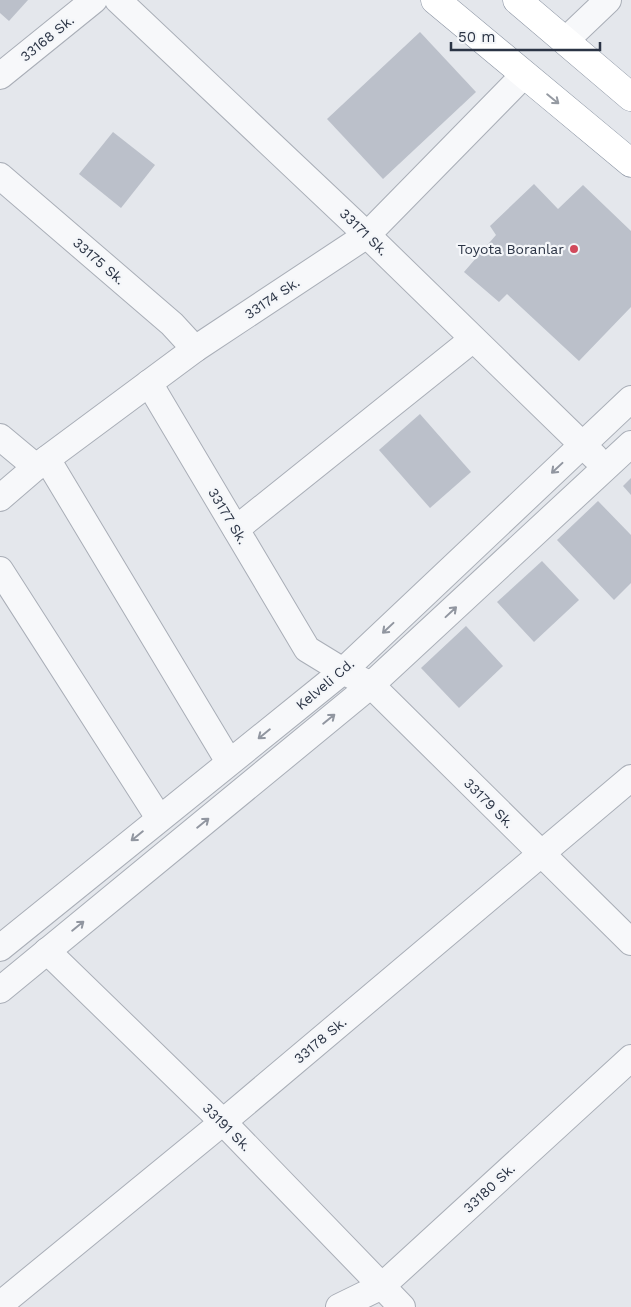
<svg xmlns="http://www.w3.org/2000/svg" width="631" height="1307" font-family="'Work Sans',sans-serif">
<rect width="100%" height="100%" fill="#e4e7ec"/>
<g fill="#bbc0ca">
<polygon points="0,0 28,0 9,21 0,13"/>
<polygon points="420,32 476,92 383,179 327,119"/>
<polygon points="113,132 155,165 121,208 79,174"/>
<polygon points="534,184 558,209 583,185 631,231 631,307 579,361 507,294 499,302 464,272 496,235 490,226"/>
<polygon points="420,414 471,472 430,508 379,450"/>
<polygon points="631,478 631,495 623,486"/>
<polygon points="598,501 631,535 631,583 614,600 557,540"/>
<polygon points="542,561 579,600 534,642 497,602"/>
<polygon points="466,626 503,666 459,708 421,668"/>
</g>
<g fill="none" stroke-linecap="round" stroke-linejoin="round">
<g stroke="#a9aeb7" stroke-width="28">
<g id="minor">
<polyline points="118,0 367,235 595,457"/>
<polyline points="565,41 608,0"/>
<polyline points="0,76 94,0"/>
<polyline points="0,176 172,324 195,349"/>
<polyline points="149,383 307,649 343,671 371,685 631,942"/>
<polyline points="0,437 36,467"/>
<polyline points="47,459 229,762"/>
<polyline points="0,498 36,467 195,349 367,235 524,75"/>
<polyline points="236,529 473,339"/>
<polyline points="0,570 159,818"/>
<polyline points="0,948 343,671 631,399"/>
<polyline points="47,951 223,1122 402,1307"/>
<polyline points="0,990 371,685 631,444"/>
<polyline points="7,1299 223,1122 631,778"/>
<polyline points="339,1307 382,1286 631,1058"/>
</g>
</g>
<g stroke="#8b94a3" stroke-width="29">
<g id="highway">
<polyline points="435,0 631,163"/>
<polyline points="517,0 631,97"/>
</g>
</g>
<use href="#minor" stroke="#f7f8fa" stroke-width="26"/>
<use href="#highway" stroke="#fff" stroke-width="28"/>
</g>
<defs><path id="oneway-shaft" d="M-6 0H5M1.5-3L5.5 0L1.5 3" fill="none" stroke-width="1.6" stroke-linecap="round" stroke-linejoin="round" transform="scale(1.25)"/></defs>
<use stroke="#959aa2" href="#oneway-shaft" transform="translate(553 99) rotate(39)"/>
<g stroke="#9196a0">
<use href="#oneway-shaft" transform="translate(557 468) rotate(137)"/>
<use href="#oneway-shaft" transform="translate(451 612) rotate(-43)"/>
<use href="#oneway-shaft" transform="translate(388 628) rotate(137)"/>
<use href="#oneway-shaft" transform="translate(329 719) rotate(-39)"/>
<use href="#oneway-shaft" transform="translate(264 734) rotate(141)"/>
<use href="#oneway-shaft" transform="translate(203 823) rotate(-39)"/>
<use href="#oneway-shaft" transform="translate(137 836) rotate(141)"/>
<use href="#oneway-shaft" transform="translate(78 926) rotate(-39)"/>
</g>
<circle fill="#d1495b" stroke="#f4f6f9" stroke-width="2" cx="574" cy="249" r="5"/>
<g text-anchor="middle" stroke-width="4.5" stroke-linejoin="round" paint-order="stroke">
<g font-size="14" fill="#2b3445" stroke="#f4f6f9">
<text transform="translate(47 38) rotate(-39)" y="5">33168 Sk.</text>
<text transform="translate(364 232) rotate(44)" y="5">33171 Sk.</text>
<text transform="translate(99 261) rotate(41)" y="5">33175 Sk.</text>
<text transform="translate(272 298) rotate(-34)" y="5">33174 Sk.</text>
<text transform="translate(228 516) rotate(59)" y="5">33177 Sk.</text>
<text transform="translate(325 684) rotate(-40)" y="5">Kelveli Cd.</text>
<text transform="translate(489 803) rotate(45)" y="5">33179 Sk.</text>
<text transform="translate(320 1040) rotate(-40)" y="5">33178 Sk.</text>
<text transform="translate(227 1127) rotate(45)" y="5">33191 Sk.</text>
<text transform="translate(489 1188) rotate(-43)" y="5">33180 Sk.</text>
</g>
<g font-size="14" fill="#2b3445" stroke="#f4f6f9" text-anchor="end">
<text x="564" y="254">Toyota Boranlar</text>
</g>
</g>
<path d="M451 42v8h149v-8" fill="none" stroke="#2b3445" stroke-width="2.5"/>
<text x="458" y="42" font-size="15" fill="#2b3445" stroke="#f4f6f9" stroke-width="4" paint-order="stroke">50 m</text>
</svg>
